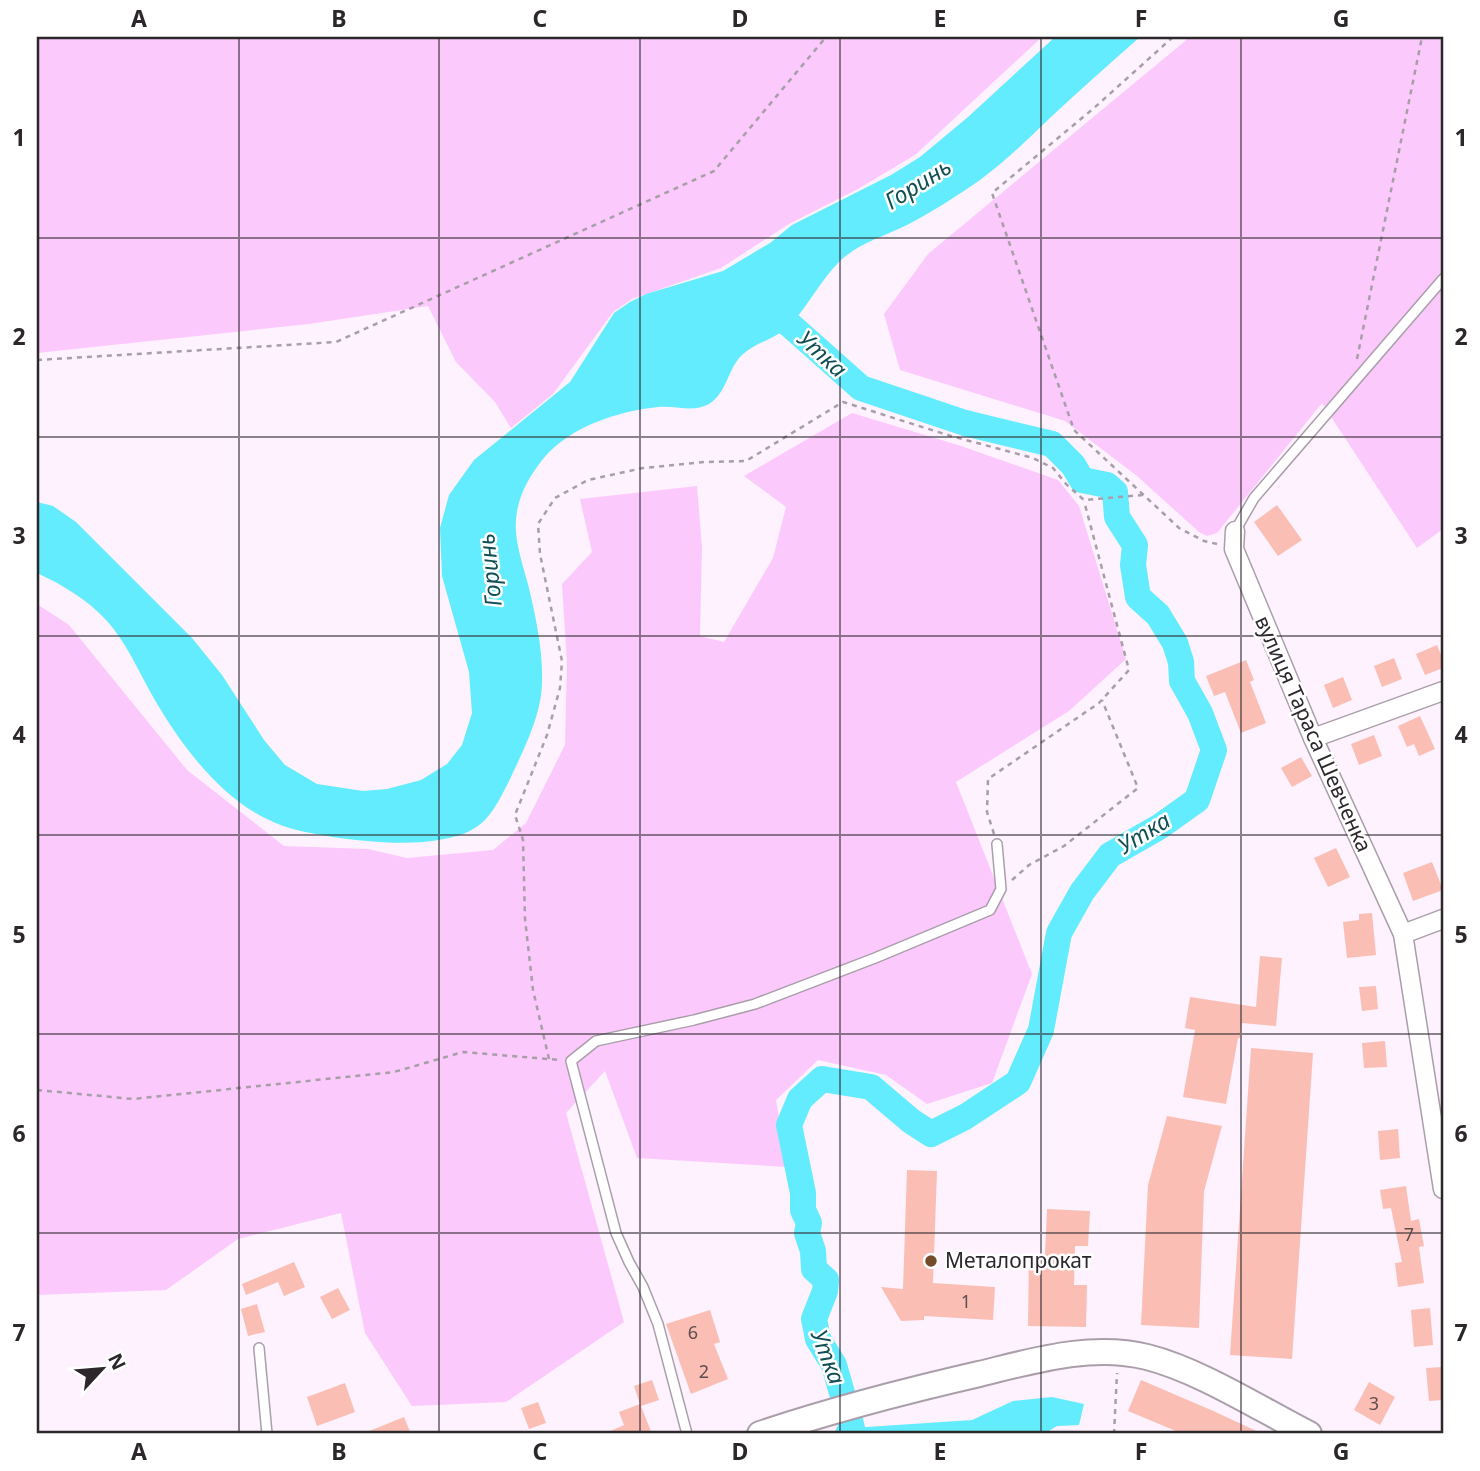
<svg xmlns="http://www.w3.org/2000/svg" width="1480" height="1471" font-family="'Noto Sans',sans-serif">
<rect width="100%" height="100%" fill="#fdf2fd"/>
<g fill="#fcc9fd">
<polygon points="37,37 1042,37 915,155 858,189 789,224 721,268 632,299 613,312 553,394 511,428 495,402 456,362 428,306 309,324 37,353"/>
<polygon points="1190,37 1443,37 1443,529 1417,548 1322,403 1217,533 1207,536 1199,532 1137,476 1065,421 900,370 884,314 928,254"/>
<polygon points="852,413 961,446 1058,480 1079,506 1126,659 1069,711 956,782 1032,974 992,1083 927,1104 886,1075 818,1060 776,1100 787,1167 637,1158 605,1071 566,1113 624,1322 506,1402 412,1406 365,1333 341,1213 238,1239 166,1290 37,1295 37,604 69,625 187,770 284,846 368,849 407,858 493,850 526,823 565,745 567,663 562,584 592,552 580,499 697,486 702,547 700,636 724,642 773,558 786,507 744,476"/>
</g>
<g fill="#62ecfd">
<path d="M1055,37H1140C1110,63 1080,90 1051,117C1028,139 1006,161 980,180C957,196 932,212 907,225C883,237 858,243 839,262C821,280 809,304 792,323C778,339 757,341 742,355C728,368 727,393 709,404C693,413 675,405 658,407C618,411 569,427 543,459C531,474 520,492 517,512C512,537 523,564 529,588C536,618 543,651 542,681C542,714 524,749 510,779C493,813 484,832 444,839C409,846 369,842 333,837C311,833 288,830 267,819C217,795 179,742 152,695C138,670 126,642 107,621C88,600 63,585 37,573V502L53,506L76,522L192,638L222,675L264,740L285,765L317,784L363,791L387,789L421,780L447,764L462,745L472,713L469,672L442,576L440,528L449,495L474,460L570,382L614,313L630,302L646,294L723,271L770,243L792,225L891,175L920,157L968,117Z"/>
<polygon points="1052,1397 1084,1404 1079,1425 1057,1426 1044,1434 831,1434 852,1428 972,1420 1013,1401"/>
</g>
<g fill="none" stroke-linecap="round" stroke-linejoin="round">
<polyline stroke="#62ecfd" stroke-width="26" points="761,306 790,325 861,388 965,423 1052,444 1073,465 1082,480 1107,485 1115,492 1117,517 1135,545 1133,565 1138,597 1158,615 1175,643 1181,662 1182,681 1200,713 1214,750 1197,800 1159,827 1110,855 1082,892 1059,933 1041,1030 1018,1082 965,1117 931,1134 911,1121 871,1087 822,1079 800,1099 789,1125 803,1193 803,1210 809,1223 807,1233 813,1251 814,1269 826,1280 825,1291 814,1319 818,1339 834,1365 852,1428 848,1434"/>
</g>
<g fill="#fbbeb5">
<polygon points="1277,505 1302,540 1278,556 1254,522"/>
<polygon points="1437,645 1443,660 1443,668 1425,675 1416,654"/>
<polygon points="1394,658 1402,679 1382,687 1374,666"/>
<polygon points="1246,660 1254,680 1250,682 1266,723 1241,733 1225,692 1214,696 1206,676"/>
<polygon points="1343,677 1352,700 1333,708 1324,685"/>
<polygon points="1420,716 1435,749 1419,756 1414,744 1407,747 1398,726"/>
<polygon points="1374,735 1382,756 1359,765 1351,744"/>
<polygon points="1301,757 1312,776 1292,787 1281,768"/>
<polygon points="1336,848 1350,877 1328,887 1314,858"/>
<polygon points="1432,862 1443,890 1413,901 1403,873"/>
<polygon points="1372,913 1376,955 1347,958 1343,922 1359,920 1359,914"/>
<polygon points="1260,956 1282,958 1276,1026 1242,1023 1240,1038 1238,1038 1226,1104 1183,1097 1195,1030 1185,1028 1190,997 1256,1007"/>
<polygon points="1376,986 1378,1009 1362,1011 1359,987"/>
<polygon points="1385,1041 1387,1067 1364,1068 1362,1043"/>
<polygon points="1251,1048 1313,1053 1292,1359 1230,1355"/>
<polygon points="1167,1116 1222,1126 1204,1191 1199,1328 1141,1325 1148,1185"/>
<polygon points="1398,1129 1400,1158 1380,1160 1378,1131"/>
<polygon points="907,1170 937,1171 933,1283 995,1287 993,1320 924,1316 924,1320 901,1321 881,1287 903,1289"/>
<polygon points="1406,1186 1411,1221 1419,1219 1424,1246 1419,1247 1424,1283 1398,1287 1395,1263 1402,1262 1391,1208 1383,1209 1380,1190"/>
<polygon points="1047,1209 1090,1211 1088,1246 1075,1246 1074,1285 1087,1285 1086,1327 1028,1326 1029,1254 1045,1254"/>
<polygon points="294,1262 305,1287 284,1296 278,1282 246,1295 242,1284"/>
<polygon points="338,1288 350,1310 332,1319 320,1297"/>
<polygon points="257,1304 265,1332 248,1336 241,1309"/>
<polygon points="1430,1308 1433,1345 1414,1347 1411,1310"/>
<polygon points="710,1310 720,1342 714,1344 728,1379 691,1394 666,1324"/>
<polygon points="1443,1367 1443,1400 1429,1401 1426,1368"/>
<polygon points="652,1380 659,1400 641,1406 652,1434 604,1434 624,1425 619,1412 640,1404 634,1386"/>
<polygon points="1141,1380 1211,1410 1263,1434 1183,1434 1128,1411"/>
<polygon points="1369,1382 1395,1397 1380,1425 1354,1410"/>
<polygon points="345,1383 355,1412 317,1426 307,1397"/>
<polygon points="538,1402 546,1423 529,1429 521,1408"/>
<polygon points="404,1417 411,1434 362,1434"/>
</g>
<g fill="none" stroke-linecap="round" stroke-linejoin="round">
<g stroke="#a99ea9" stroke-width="12">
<g id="lane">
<polyline points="1235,531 1254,498 1443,279"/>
<polyline points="259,1348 267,1434"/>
<polyline points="687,1434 658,1324 643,1287 629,1262 616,1233 571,1061 596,1041 694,1020 755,1004 875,958 990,910 1001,889 997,844"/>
</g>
</g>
<g stroke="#a99ea9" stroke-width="21">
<g id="street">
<polyline points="1235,531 1234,549 1313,738 1403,934 1443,1189"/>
<polyline points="1313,738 1443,691"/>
<polyline points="1403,934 1443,919"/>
</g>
</g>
<g stroke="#a99ea9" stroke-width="28">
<path id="secondary" d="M760,1434C832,1410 905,1391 979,1374C1033,1361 1091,1343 1147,1357C1199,1370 1260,1409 1309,1434"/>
</g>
<g stroke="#a79fa7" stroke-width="2.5" stroke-dasharray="5 5" stroke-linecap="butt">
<polyline points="1173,37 1094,108 992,193 1074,430 1179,528 1204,541 1217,544"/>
<polyline points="1357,359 1422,37"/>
<polyline points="37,360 336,342 714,171 826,37"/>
<polyline points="994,834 987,812 988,779 1099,703 1129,670 1084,501"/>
<polyline points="1012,880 1029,865 1064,846 1138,788 1102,700"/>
<polyline points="549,1059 533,990 525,919 523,840 515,815 547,735 560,688 562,661 540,554 538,524 555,498 588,480 643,468 704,462 746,461 843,402 951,436 1033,458 1053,468 1066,484 1084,500 1143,495"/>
<polyline points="37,1090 133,1099 394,1072 463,1052 560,1060"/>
<polyline points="1114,1434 1117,1373"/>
</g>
<use href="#lane" stroke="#fff" stroke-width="9"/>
<use href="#street" stroke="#fff" stroke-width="18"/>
<use href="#secondary" stroke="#fff" stroke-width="24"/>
</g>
<path fill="none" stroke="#2b272b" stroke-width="2" stroke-opacity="0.55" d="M239,37V1434M439,37V1434M640,37V1434M840,37V1434M1041,37V1434M1241,37V1434M37,238H1443M37,437H1443M37,636H1443M37,835H1443M37,1034H1443M37,1233H1443"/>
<circle fill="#744c2a" stroke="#fff" stroke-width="2.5" cx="931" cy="1261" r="7"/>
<g text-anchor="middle" stroke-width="5" stroke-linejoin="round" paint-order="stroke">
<g font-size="18" fill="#5f4d4e">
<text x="1409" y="1241">7</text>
<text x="966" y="1308">1</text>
<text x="693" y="1339">6</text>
<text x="704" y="1378">2</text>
<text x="1374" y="1410">3</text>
</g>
<g font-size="21" fill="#2b272b" stroke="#fff">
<text transform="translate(1313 734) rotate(66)" y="7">вулиця Тараса Шевченка</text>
</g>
<g font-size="21" fill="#2b272b" stroke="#fff" text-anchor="start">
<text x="945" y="1268">Металопрокат</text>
</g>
<g font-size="23" font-style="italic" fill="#104e55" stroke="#fff">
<text transform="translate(918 184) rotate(-32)" y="8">Горинь</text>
<text transform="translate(822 354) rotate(42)" y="8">Утка</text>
<text transform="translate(490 570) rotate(-96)" y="8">Горинь</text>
<text transform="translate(1144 833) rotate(-32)" y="8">Утка</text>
<text transform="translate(828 1357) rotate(69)" y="8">Утка</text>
</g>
</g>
<rect width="1480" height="1471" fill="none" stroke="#ffffff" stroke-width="77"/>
<g transform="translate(102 1369) rotate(64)" stroke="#ffffff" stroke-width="5" paint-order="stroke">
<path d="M0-5L12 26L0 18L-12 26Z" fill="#2b272b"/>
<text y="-10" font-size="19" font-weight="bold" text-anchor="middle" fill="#2b272b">N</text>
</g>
<rect x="38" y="38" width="1404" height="1394" fill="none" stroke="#2b272b" stroke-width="2.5"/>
<g font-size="23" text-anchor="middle" font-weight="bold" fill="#2b272b">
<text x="139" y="27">A</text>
<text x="339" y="27">B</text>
<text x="540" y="27">C</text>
<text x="740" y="27">D</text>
<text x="940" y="27">E</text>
<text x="1141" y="27">F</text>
<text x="1341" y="27">G</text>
<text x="19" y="146">1</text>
<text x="1461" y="146">1</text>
<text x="19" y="345">2</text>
<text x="1461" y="345">2</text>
<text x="19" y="544">3</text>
<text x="1461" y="544">3</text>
<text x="19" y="743">4</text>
<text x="1461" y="743">4</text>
<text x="19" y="943">5</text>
<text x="1461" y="943">5</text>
<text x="19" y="1142">6</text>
<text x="1461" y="1142">6</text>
<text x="19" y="1341">7</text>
<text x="1461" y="1341">7</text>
<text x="139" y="1460">A</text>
<text x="339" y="1460">B</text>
<text x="540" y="1460">C</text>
<text x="740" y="1460">D</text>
<text x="940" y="1460">E</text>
<text x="1141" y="1460">F</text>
<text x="1341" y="1460">G</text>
</g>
</svg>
